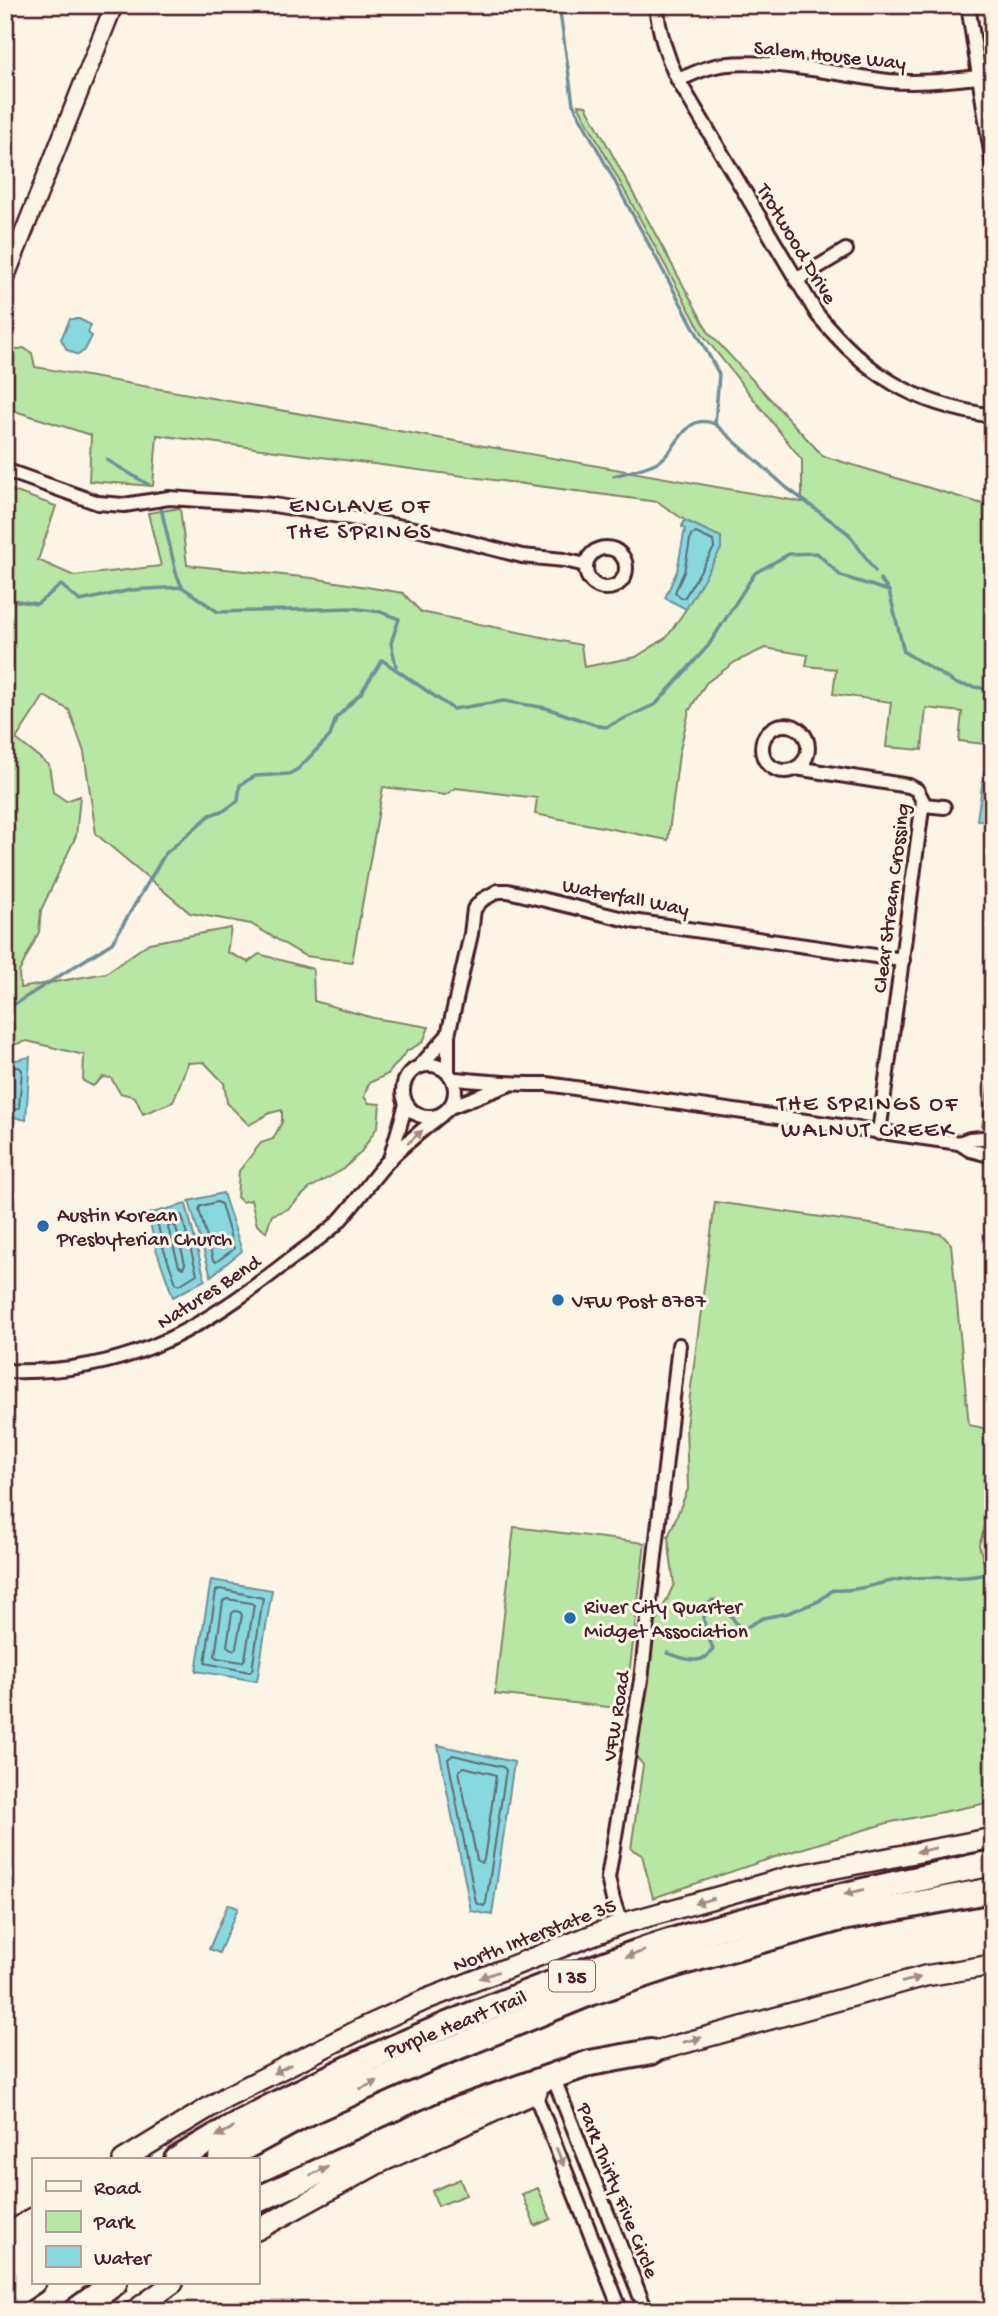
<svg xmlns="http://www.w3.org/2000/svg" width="998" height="2316" font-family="'Gochi Hand',sans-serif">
<rect width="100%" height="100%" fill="#fcf5e5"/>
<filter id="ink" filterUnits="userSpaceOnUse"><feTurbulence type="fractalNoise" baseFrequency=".0143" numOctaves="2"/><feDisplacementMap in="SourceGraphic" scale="14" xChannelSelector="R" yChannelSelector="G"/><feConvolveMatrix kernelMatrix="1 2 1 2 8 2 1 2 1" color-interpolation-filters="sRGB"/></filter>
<g filter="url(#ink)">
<g fill="#b8e6a4" stroke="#818268" stroke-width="2">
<polygon points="578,105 586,106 709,333 823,456 993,507 993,745 959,741 962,712 926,708 922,750 886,747 891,702 833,694 836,669 806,666 808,655 765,648 735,662 706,683 689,711 679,754 668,840 535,814 537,798 456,788 445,795 383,787 352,962 305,956 251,924 190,913 96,834 84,752 69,710 44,696 16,739 49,765 53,792 66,801 80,796 76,836 41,910 39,932 19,972 20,988 106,973 149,943 231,928 227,952 248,962 259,954 313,969 314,1001 373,1018 429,1027 423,1042 407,1051 388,1074 369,1083 364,1097 369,1103 380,1104 378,1126 361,1152 344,1169 310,1188 288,1209 272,1215 266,1232 257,1225 251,1200 242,1202 237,1197 239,1171 261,1143 273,1139 282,1122 282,1110 270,1113 249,1125 227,1103 224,1083 204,1062 188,1063 173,1102 143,1114 135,1097 120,1093 111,1078 103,1077 93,1086 83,1081 84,1055 27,1041 5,1047 5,488 56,506 38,560 74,576 161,566 148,513 180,508 187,565 312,578 403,593 421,612 581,645 584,667 636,657 667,637 686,609 720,537 686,521 658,502 157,435 153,486 89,481 91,435 5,408 5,351 24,348 32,353 35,367 802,502 802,460 703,335"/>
<path d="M993,946V1125L982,1127C985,1105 991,1080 990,1057C990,1030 975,968 993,946Z"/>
<polygon points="715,1202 941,1234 951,1244 969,1425 993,1430 993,1503 979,1545 989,1581 993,1616 993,1802 887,1823 784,1854 653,1898 642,1855 631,1849 643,1765 635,1755 656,1623 674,1584 668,1537 688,1489 686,1426"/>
<polygon points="514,1527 645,1543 625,1709 495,1694"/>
<polygon points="460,2179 466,2195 438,2206 432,2191"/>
<polygon points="538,2188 551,2219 535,2226 522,2194"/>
</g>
<g fill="#87d9df" stroke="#6f8f97" stroke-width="2">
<polygon points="70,319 79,319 91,325 88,333 92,336 85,350 78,355 67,350 61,339"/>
<polygon points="686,521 721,537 721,549 686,609 665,598 677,571 685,529 682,527 683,522"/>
<polygon points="987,769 993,770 993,822 977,820 984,772"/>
<polygon points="30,1057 26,1120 5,1115 5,1059 11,1061"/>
<polygon points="223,1193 242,1251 211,1276 189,1201"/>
<polygon points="186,1204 205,1280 173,1297 156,1249 148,1214"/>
<polygon points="211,1580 272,1590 257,1681 196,1671"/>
<polygon points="438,1745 514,1762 492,1915 471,1911"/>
<polygon points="228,1904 238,1908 219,1953 209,1949"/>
</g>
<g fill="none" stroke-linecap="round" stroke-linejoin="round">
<g stroke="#626973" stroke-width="2">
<polygon points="696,533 713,541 714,548 685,597 681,598 675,592 684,572 691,535"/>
<polyline points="5,1067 19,1067 22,1070 19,1108 16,1110 5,1108"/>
<polygon points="217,1202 221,1204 234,1249 216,1262 213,1260 199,1209 201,1206"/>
<polygon points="178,1214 182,1216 197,1274 179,1285 176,1283 163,1247 157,1221 160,1218"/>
<polygon points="170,1224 176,1227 185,1264 183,1268 179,1266 168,1228"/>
<polygon points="220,1589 263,1598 252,1670 250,1672 205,1663 216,1591"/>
<polygon points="227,1599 251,1603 254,1605 245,1659 242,1662 217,1658 215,1656 223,1601"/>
<polygon points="235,1611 240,1612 242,1615 236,1648 233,1650 227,1646 232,1613"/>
<polygon points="453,1755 503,1767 506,1770 486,1903 484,1906 476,1903 448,1759"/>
<polygon points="464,1767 493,1774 496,1776 484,1860 481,1863 477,1860 459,1771"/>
</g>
<g stroke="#6f8f97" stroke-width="3.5">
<polyline points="559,5 573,104 719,374 715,424"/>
<polyline points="107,460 149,485"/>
<path d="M614,476C628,472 648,468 661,460C679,447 685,412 715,424L787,488L849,534L875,571"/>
<polyline points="161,508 176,573 182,587"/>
<polyline points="880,579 889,591"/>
<polyline points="5,599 37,604 61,585 80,601 131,590 182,587 218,612 352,608 381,612 399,619 391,643 396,666"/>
<polyline points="5,1010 112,943 165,854 210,815 225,810 238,801 240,785 255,776 289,774 298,769 330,736 336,718 361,693 382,660 453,709 504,701 546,708 599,726 606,727 656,704 708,646 755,573 789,554 817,553 841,576 889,591 904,652 957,684 993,690"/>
<path d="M667,1653C685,1658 701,1668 713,1649C707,1632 696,1613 713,1600L721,1601L738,1626L745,1628L763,1618L788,1613L819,1601L833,1590C862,1592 883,1580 910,1578C938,1576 965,1581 993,1572"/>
</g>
<g stroke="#4a1f2b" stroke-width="18">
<g id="minor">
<path d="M656,5C659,32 666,56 678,80L817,314C868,376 913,404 993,416"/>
<polyline points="968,5 993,165"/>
<path d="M678,80C688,76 698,71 708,68C752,54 841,75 889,81C919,84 949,80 979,77"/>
<polyline points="796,280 846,250"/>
<polyline points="5,470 98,503 124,505 169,498 274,505 421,530 522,556 564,560 586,565"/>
<circle cx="606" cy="568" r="20"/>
<circle cx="785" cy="748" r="23"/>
<polyline points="796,768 909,786 917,790 923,801 879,1133"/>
<polyline points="924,805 944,807"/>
<circle cx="429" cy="1091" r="26"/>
<polyline points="420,1066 448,1035"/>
<polyline points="448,1072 448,1035 471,934 474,909 482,900 498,891 508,891 632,921 903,960"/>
<path d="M453,1079C485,1081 515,1085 547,1084L959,1143L970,1139L993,1137"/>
<polyline points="450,1107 508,1085"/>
<polyline points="959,1143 970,1150 993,1156"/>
<polyline points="390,1159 406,1104"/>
<path d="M5,1371C119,1375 192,1336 279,1268C297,1254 317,1241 334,1226C355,1206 369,1181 389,1160C404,1144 424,1129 441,1115"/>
<polyline points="621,1924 613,1900 608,1878 641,1680 679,1345"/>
<polyline points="556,2084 646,2311"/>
<polyline points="535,2094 621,2311"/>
</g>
</g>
<g stroke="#4a1f2b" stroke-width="21">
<polyline id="tertiary" points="5,279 114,5"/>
</g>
<g stroke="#4a1f2b" stroke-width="24">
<g id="secondary">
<polyline points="638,2056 925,1976 993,1965"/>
<polyline points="123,2160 226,2097 363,2028 427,1999 621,1924 789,1877 993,1838"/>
<polyline points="257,2230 379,2163 537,2092"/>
<polyline points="5,2236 33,2218"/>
<polyline points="134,2311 173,2283"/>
</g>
</g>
<g stroke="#4a1f2b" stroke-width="30">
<g id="motorway">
<path d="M177,2160C232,2125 291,2096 350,2068C412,2038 475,2013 540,1988C586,1971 632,1953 679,1939C782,1908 887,1885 993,1863"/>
<polyline points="221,2160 313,2110 430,2058 592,1992 676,1964 837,1919 993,1890"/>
<polyline points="257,2200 448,2113 590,2063 651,2052"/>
<polyline points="5,2254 33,2231"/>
<polyline points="5,2275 33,2253"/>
<polyline points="5,2300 33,2281"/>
<polyline points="76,2311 114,2283"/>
</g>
</g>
<use href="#minor" stroke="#fcf5e5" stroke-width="12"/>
<use href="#tertiary" stroke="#fcf5e5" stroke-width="16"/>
<use href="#secondary" stroke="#fcf5e5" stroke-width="19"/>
<use href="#motorway" stroke="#fcf5e5" stroke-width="24"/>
</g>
<defs><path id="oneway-solid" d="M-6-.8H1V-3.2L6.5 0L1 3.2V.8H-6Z" transform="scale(1.75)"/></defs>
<g fill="#a38a88">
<use href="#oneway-solid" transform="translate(415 1137) rotate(-42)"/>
<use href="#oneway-solid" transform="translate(926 1850) rotate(169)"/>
<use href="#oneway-solid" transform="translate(854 1892) rotate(166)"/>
<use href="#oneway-solid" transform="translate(704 1901) rotate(164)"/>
<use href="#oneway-solid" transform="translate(635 1954) rotate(161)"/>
<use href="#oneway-solid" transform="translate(489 1975) rotate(159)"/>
<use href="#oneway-solid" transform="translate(911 1980) rotate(-15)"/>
<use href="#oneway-solid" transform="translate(692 2040) rotate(-15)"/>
<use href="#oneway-solid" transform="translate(282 2069) rotate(153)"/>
<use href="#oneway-solid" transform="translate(369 2085) rotate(-24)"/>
<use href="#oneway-solid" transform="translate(225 2132) rotate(152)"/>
<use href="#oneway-solid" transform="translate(560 2157) rotate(68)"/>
<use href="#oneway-solid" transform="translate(319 2171) rotate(-25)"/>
</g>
</g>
<g fill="#1f6fb2" stroke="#fcf5e5" stroke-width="2.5">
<circle cx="43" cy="1226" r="7"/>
<circle cx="558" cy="1300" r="7"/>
<circle cx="570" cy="1618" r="7"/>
</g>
<g text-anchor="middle" stroke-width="6" stroke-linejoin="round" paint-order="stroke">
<rect fill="#fcf5e5" stroke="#7f5f63" stroke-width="2" x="549" y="1960.5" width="46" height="31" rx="5"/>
<g font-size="19" font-weight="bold" fill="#4a1f2b">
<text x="572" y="1983">I 35</text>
</g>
<g font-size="21" fill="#4a1f2b" stroke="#fcf5e5">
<text transform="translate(830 54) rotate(6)" y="7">Salem House Way</text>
<text transform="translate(798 243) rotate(59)" y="7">Trotwood Drive</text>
<text transform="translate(626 896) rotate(11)" y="7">Waterfall Way</text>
<text transform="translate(890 898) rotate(-83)" y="7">Clear Stream Crossing</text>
<text transform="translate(208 1291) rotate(-33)" y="7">Natures Bend</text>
<text transform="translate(615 1716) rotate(-81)" y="7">VFW Road</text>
<text transform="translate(534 1934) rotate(-21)" y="7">North Interstate 35</text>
<text transform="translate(455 2023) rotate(-22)" y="7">Purple Heart Trail</text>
<text transform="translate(619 2190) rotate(68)" y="7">Park Thirty Five Circle</text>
</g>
<g font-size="21" fill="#4a1f2b" stroke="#fcf5e5" text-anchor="start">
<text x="57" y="1221">Austin Korean<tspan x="57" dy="24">Presbyterian Church</tspan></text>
<text x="572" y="1307">VFW Post 8787</text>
<text x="584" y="1613">River City Quarter<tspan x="584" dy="24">Midget Association</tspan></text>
</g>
<g font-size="23" letter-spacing="2" fill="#4a1f2b" stroke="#fcf5e5">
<text x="360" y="512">ENCLAVE OF<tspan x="360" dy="26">THE SPRINGS</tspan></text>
<text x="868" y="1110">THE SPRINGS OF<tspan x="868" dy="26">WALNUT CREEK</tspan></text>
</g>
</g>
<rect width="998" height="2316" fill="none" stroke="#fcf5e5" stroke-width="28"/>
<rect x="14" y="14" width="970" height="2288" fill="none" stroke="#4a1f2b" stroke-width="2.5" filter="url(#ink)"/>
<rect x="32" y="2158" width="228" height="126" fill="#fcf5e5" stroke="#b59f9b" stroke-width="2"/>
<rect x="46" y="2181" width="35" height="10" fill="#fcf5e5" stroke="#b59f9b" stroke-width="2"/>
<text x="94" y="2194" font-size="21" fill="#4a1f2b">Road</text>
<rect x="46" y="2211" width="35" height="21" fill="#b8e6a4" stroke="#b59f9b" stroke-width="2"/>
<text x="94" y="2228" font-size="21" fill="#4a1f2b">Park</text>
<rect x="46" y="2246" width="35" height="21" fill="#87d9df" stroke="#b59f9b" stroke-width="2"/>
<text x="94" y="2264" font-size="21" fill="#4a1f2b">Water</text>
</svg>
